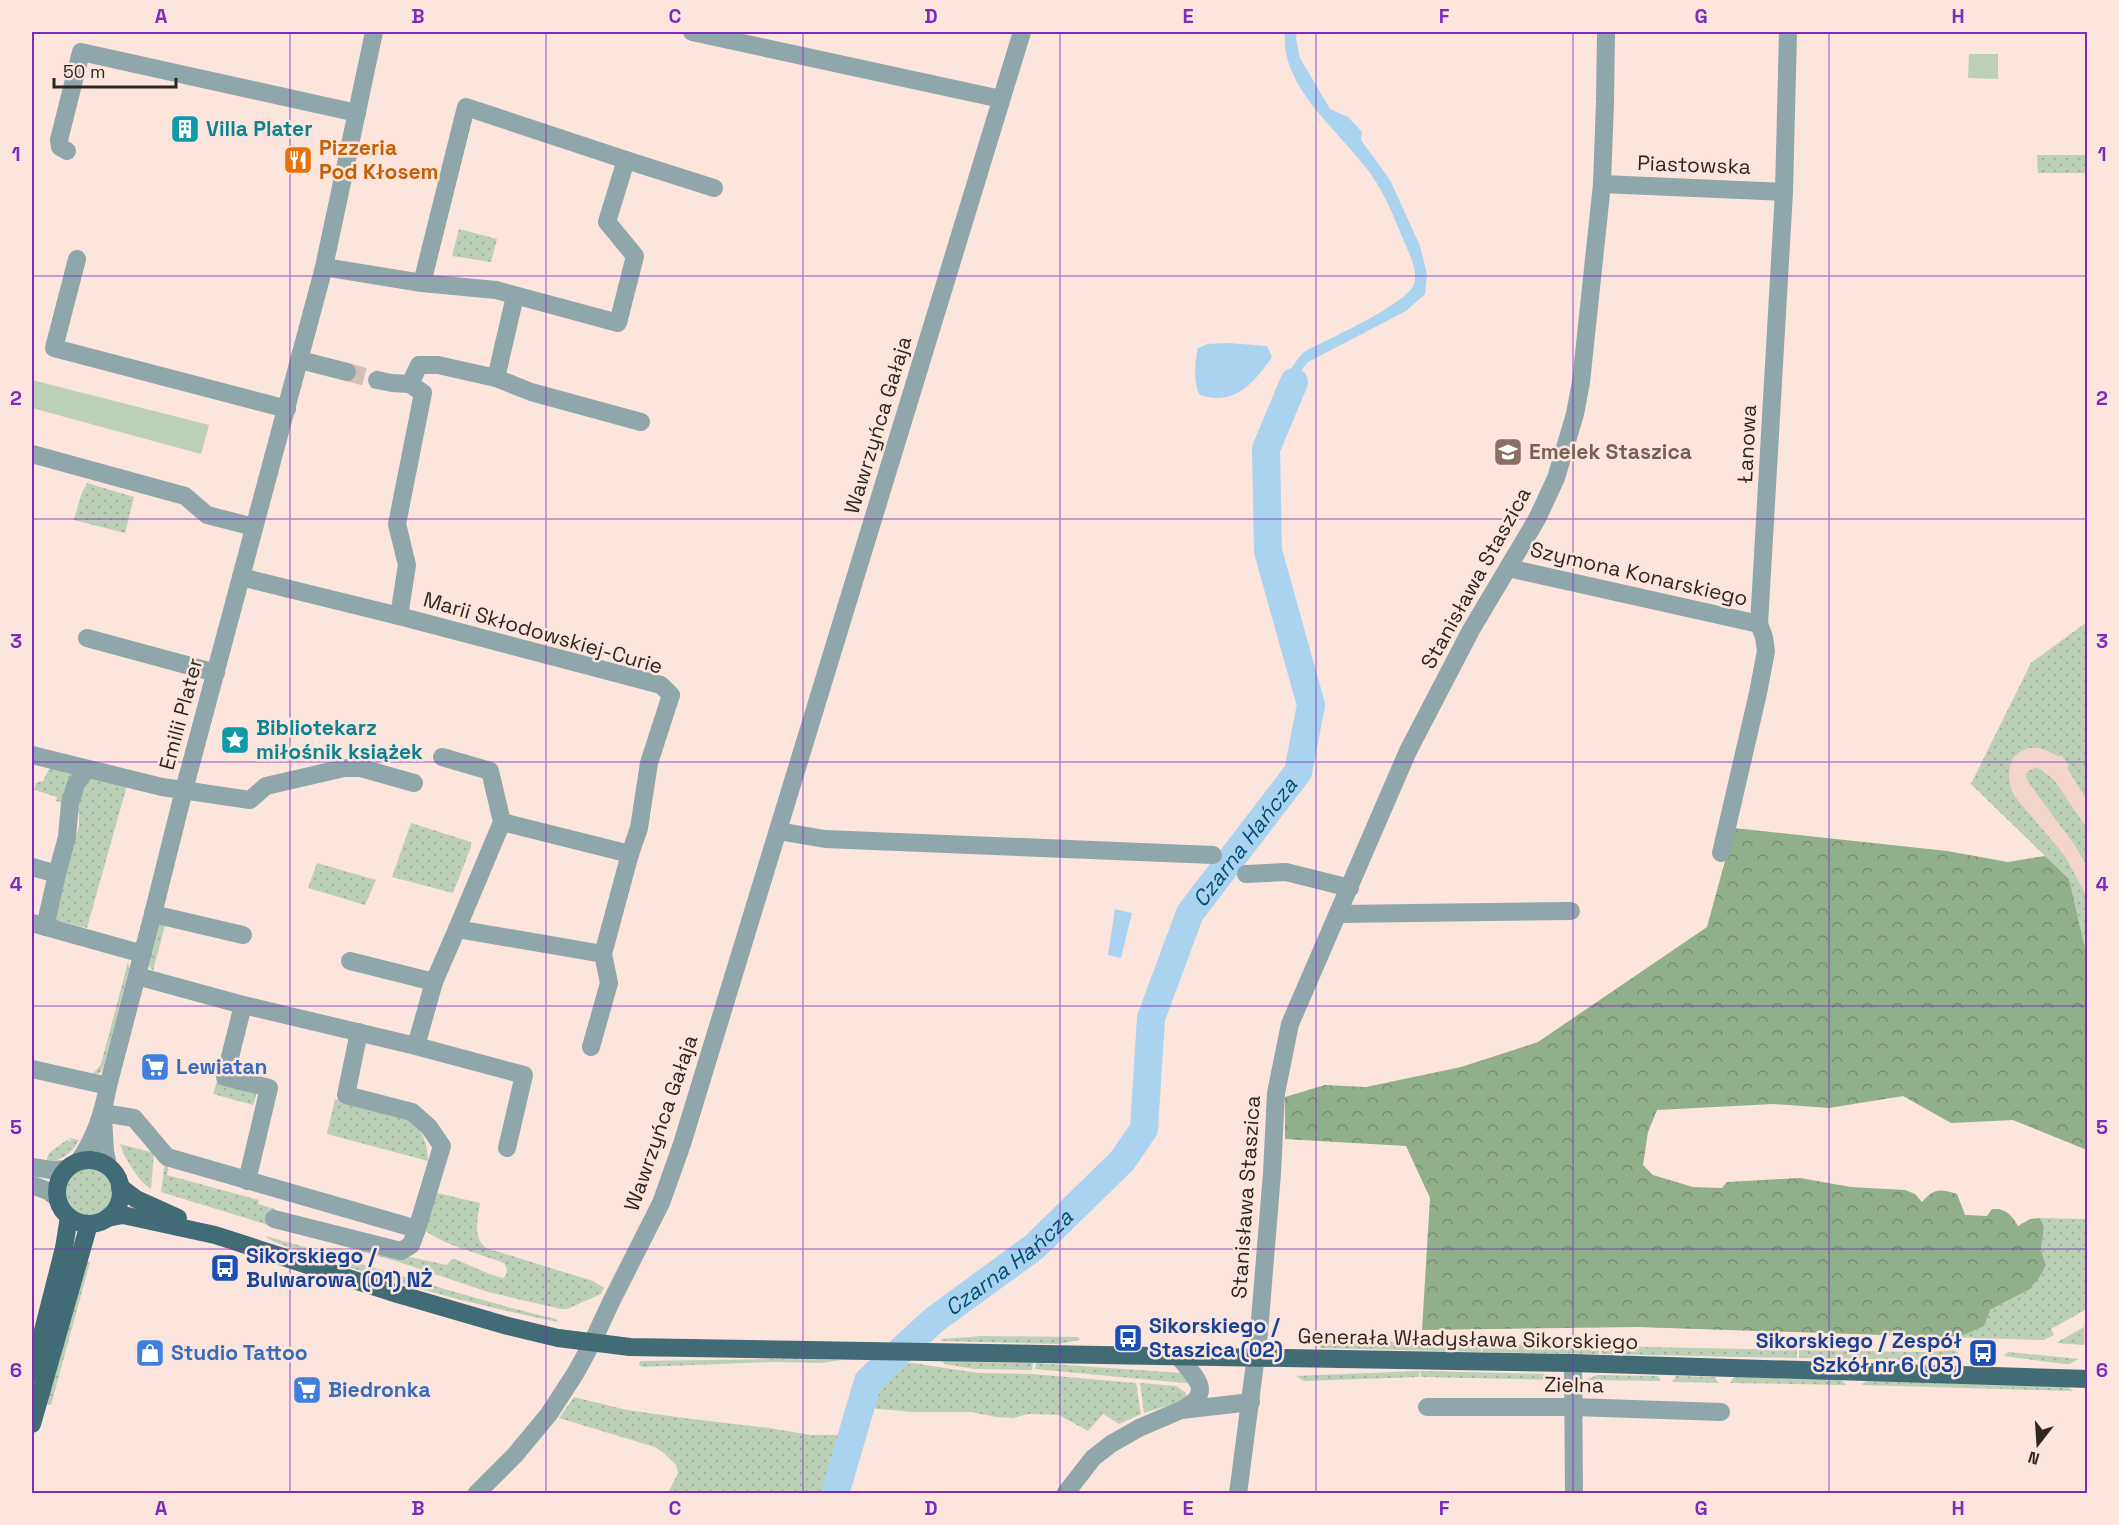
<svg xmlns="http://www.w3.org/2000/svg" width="2119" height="1525" font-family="'Space Grotesk',sans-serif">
<defs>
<pattern id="grass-dots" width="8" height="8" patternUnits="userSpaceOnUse" patternTransform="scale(1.5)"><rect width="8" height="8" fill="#bccfb7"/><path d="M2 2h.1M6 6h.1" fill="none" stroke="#a2b29d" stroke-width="1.8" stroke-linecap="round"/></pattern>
<pattern id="forest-crowns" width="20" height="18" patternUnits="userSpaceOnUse" patternTransform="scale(1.5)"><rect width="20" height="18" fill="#92af8b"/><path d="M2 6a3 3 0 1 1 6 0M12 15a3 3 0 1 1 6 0" fill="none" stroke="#788e71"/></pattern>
</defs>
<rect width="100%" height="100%" fill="#fce5dc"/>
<g fill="#f4d5cb">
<polygon points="2087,622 2087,957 2069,879 1971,784 2031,663"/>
<polygon points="2087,1198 2088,1346 2084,1345"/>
</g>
<g fill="url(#grass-dots)">
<polygon points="2037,155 2087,155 2087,173 2038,173"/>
<polygon points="459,229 497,239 491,262 452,256"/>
<polygon points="87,483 134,497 125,533 74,520 81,495"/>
<path d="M2087,622V800L2067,768L2069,765L2061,755L2059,757C2050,752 2041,747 2031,748C2005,751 2005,782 2016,798L2065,856L2087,897V957L2069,879L1971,784L2031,663Z"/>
<polygon points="51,765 126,783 126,789 87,928 53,920 79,826 79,813 68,804 56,801 57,797 34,790 36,783 43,781"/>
<polygon points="2037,767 2054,780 2087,828 2087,866 2074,844 2028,782 2026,775 2028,771"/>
<polygon points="411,823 471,842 471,847 453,893 392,877"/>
<polygon points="317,863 376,880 365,905 308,888"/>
<polygon points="161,921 166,922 153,971 149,966"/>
<polygon points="128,962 129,969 103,1068 100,1073 92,1075 101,1064"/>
<polygon points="217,1081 255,1090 256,1097 253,1105 213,1094"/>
<path d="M335,1099L400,1115C421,1125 427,1139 428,1161L327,1134Z"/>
<path d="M69,1138L79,1140C72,1154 61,1161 46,1162L49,1153L68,1139L69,1142L71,1140Z"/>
<path d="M120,1144L154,1153L151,1189C140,1184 123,1156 120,1144Z"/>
<circle cx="89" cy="1192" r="31"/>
<path d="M165,1162H169L167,1175L259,1200L258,1204L275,1209L270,1224L405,1258L410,1257L447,1265L452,1259H455C467,1264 493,1277 504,1278C507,1273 508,1268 504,1263C487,1256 430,1241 423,1227L437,1193L480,1203C478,1218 472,1237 486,1248L593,1281L604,1288L601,1294L585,1301L567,1309H561L488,1292L399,1262L268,1225L161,1192Z"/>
<polygon points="2040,1218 2087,1219 2085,1310 2051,1329 2054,1335 2044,1340 1943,1337 1963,1335 1990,1310 2028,1290 2046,1265 2041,1250 2044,1227"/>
<path d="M265,1236C362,1262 458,1296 556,1319L558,1322C475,1305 391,1283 311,1254C297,1249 274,1244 265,1236Z"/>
<polygon points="84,1260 90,1262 51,1405 44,1404"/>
<polygon points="2084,1327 2084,1345 2056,1343"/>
<polygon points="982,1336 1078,1337 1080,1340 1058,1344 942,1341 941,1339"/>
<polygon points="1321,1340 1481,1344 1481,1352 1320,1348"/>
<polygon points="1483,1344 1599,1346 1599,1354 1482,1352"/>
<polygon points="1601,1346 1797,1350 1797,1358 1601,1354"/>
<polygon points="1799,1350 1926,1352 1955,1350 1959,1354 1927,1360 1799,1358"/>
<polygon points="2008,1352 2079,1359 2069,1364 2064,1364 2004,1356"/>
<polygon points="776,1359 841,1360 822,1363 772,1362 642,1367 639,1365 640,1361"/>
<polygon points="943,1361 1033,1363 1032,1370 975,1369 944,1364"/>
<path d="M912,1363L978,1373L1032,1374L1136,1383L1141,1414L1119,1424L1103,1414L1088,1431L1059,1415L1028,1414L1013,1418L996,1417L971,1412H913L869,1408C870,1396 881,1372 893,1367C898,1365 906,1364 912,1363Z"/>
<polygon points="1036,1363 1182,1373 1195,1384 1035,1369"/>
<polygon points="1419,1371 1419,1377 1304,1381 1296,1376"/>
<polygon points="1420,1371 1548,1374 1563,1380 1421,1377"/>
<polygon points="1597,1375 1658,1376 1661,1381 1586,1380"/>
<polygon points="1676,1376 1715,1377 1718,1383 1672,1382"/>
<polygon points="1734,1377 1839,1379 1847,1385 1730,1383"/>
<polygon points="1867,1380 2068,1387 2073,1391 1862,1385"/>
<polygon points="1140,1383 1176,1386 1186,1393 1186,1400 1144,1413"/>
<polygon points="574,1397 627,1410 684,1418 769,1428 811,1435 839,1435 834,1478 830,1493 668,1493 678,1473 676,1465 664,1453 655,1447 559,1418"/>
</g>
<path fill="url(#forest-crowns)" d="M1734,828L1947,851L2008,862L2045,856L2069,879L2087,957V1150L2013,1120L1951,1123L1903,1096L1829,1108L1773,1104L1657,1110L1648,1132L1643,1165L1653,1175L1693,1187L1722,1188L1727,1182L1800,1178L1851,1187L1905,1190L1915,1194L1922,1202C1935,1188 1939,1189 1957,1194L1965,1215L1987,1216L1992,1209C2006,1208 2012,1215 2018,1226L2030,1219L2040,1218L2044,1227L2041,1250L2046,1265L2039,1278L2028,1290L1990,1310L1984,1326L1963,1335L1943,1337L1638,1327L1422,1330L1430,1198L1406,1146L1285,1139V1097L1325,1085L1366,1087L1461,1067L1538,1042L1707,927Z"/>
<g fill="#bccfb7">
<polygon points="1969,54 1998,54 1998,79 1968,78"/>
<polygon points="32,380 209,425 201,454 32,408"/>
</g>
<g fill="#aad3f0">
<path d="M1285,32H1297L1296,39L1300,58L1330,109L1348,117L1362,132L1361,140L1390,180L1420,246L1427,274L1425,294L1406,311L1308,362L1298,375L1282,416L1270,420C1277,395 1286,371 1304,352C1326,340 1403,306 1413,286C1419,274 1411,258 1406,246C1396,222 1386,195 1370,173C1340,131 1280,88 1285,32Z"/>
<path d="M1229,343L1267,346L1272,357C1255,381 1235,407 1200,395C1193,385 1195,359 1198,348L1208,344Z"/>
<polygon points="1115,909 1132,913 1121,958 1108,955"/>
</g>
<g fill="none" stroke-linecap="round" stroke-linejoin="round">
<path stroke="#aad3f0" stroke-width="28" id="s1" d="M835,1494L868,1381L934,1320L1034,1247L1122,1161L1144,1129L1151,1018L1190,913L1298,772L1311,705L1268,551L1266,449L1294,382"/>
<polyline stroke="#d3bfb7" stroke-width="18" stroke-dasharray="18 9" stroke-linecap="butt" points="347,372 377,380"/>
<g stroke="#8fa6ab" stroke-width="18">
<polyline points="692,32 1001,99"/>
<polyline points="67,151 60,147 59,140 81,52 357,113"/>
<polyline points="626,160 714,188"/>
<polyline points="1602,184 1784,192"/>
<polyline points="77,259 54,348 287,409"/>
<polyline points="324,267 422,283 496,290 618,323 635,256 607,222 626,160 466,107 422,283"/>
<polyline points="300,360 347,372"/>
<polyline points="496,378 531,392 641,422"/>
<polyline points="377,380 392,383 410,384"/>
<polyline points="32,454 185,496 207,515 254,527"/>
<polyline points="1508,568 1759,624"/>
<polyline points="399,616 407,565 397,524 423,393 410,384 419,365 438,365 496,378 515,296"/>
<polyline points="87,638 216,673"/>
<polyline points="32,755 162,787 250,800 266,786 344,768 361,768 414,783"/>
<polyline points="442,757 490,771 502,822 457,929"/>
<polyline points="502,822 630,854"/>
<polyline points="778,831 825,839 1213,855"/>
<polyline points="1721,853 1758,693 1766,651 1764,637 1759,624 1784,192 1788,32"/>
<polyline points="32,867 57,874 67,837 70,803 76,784 87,769"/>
<polyline points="1246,874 1286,872 1350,888"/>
<polyline points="153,914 243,935"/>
<polyline points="1339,914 1571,911"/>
<polyline points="32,923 143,954"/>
<polyline points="45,927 57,874"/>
<polyline points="350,961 434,982"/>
<polyline points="137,976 243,1005 416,1046 434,982 457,929 603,954 630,854 639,828 649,763 671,695 661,685 399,616 241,577"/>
<polyline points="243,1005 225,1077 269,1088 247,1181"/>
<polyline points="416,1046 524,1075 507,1148"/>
<polyline points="591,1047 609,983 603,954"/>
<polyline points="32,1069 108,1086"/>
<polyline points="103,1113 134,1118 167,1157 417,1229 442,1146 429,1127 412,1112 346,1095 359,1032"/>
<polyline points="103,1118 105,1151 108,1166"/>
<path d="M79,1161C95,1138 103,1114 108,1086L153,914L184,790L324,267L374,32"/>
<polyline points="32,1167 51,1170 67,1169"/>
<polyline points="32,1185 48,1191 57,1198"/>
<polyline points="274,1219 401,1251 411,1245 417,1229"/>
<path d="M1178,1356C1195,1377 1215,1392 1183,1409"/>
<polyline points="1573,1363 1574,1494"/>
<polyline points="1427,1407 1574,1407 1721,1412"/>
<polyline points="476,1494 515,1455 549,1414 575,1374 592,1343 611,1302 661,1203 682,1144 1022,32"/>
<polyline points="1065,1494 1093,1458 1111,1444 1139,1428 1181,1410 1251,1402"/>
<polyline points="1238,1494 1259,1332 1272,1173 1276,1093 1290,1024 1408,751 1471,630 1537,519 1556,478 1575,414 1581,382 1602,184 1605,102 1606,32"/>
</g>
<g stroke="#416c76" stroke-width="18">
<circle cx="89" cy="1192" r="32"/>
<polyline points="120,1187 136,1199 178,1218"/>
<polyline points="107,1218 123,1215 215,1235 391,1292 508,1326 558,1338 630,1347 1573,1363 2088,1379"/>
<polyline points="32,1374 64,1248 69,1217"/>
<polyline points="32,1424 89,1224"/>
</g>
</g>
<path fill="none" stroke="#7b2cbf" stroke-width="1.5" stroke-opacity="0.55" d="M290,32V1494M546,32V1494M803,32V1494M1060,32V1494M1316,32V1494M1573,32V1494M1829,32V1494M32,276H2088M32,519H2088M32,762H2088M32,1006H2088M32,1249H2088"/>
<defs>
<g id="building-square" transform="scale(1.5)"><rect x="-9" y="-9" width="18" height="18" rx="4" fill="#0f9aa8" stroke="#fce5dc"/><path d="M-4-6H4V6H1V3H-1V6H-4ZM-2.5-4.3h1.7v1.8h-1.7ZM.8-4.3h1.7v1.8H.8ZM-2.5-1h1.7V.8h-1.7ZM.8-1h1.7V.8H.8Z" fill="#fff"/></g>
<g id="restaurant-square" transform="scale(1.5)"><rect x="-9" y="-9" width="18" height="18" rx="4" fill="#e8710a" stroke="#fce5dc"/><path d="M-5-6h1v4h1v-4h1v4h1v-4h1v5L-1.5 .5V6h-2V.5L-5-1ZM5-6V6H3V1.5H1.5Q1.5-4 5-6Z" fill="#fff"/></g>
<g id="school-square" transform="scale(1.5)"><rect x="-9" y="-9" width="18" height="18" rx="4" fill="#8d6e63" stroke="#fce5dc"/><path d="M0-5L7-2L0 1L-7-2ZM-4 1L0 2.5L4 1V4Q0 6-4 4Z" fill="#fff"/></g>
<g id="sight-square" transform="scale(1.5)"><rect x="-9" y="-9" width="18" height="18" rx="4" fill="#0f9aa8" stroke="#fce5dc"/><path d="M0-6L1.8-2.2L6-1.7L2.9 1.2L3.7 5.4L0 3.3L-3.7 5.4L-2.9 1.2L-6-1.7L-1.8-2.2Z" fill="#fff"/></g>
<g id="supermarket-square" transform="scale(1.5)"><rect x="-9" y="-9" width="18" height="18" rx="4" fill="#3f7fe0" stroke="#fce5dc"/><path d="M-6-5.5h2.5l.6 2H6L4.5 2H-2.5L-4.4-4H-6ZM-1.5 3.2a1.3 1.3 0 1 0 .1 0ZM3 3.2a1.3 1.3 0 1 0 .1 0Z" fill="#fff"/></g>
<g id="bus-square" transform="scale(1.5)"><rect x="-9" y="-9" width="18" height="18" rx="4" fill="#1a4fb4" stroke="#fce5dc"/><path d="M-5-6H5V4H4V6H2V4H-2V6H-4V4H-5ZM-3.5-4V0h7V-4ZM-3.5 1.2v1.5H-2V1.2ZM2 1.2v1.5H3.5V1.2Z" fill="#fff"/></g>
<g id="shop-square" transform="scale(1.5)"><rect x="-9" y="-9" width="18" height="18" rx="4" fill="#3f7fe0" stroke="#fce5dc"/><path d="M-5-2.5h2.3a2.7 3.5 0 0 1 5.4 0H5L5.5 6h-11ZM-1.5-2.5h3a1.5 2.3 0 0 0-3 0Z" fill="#fff"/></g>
</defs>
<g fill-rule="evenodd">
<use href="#building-square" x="185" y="129"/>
<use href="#restaurant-square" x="298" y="160"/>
<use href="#school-square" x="1508" y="452"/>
<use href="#sight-square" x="235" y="740"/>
<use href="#supermarket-square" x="155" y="1067"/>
<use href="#bus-square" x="225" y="1268"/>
<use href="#bus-square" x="1128" y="1338"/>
<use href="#shop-square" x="150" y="1353"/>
<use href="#bus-square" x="1983" y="1353"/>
<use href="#supermarket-square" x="307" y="1390"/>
</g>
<g text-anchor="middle" stroke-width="5" stroke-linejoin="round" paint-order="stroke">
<g font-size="21" font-weight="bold" fill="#0d838f" stroke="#fce5dc" text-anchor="start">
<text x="206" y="136">Villa Plater</text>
<text x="256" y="735">Bibliotekarz<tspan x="256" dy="24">miłośnik książek</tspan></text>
</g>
<g font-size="21" font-weight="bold" fill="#c56008" stroke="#fce5dc" text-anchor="start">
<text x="319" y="155">Pizzeria<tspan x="319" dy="24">Pod Kłosem</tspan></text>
</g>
<g font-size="21" fill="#2e2623" stroke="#fce5dc">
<text transform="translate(1694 165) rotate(2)" y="7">Piastowska</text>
<text transform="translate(878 425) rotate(-73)" y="7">Wawrzyńca Gałaja</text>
<text transform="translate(1747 444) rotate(-87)" y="7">Łanowa</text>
<text transform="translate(1639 574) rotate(13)" y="7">Szymona Konarskiego</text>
<text transform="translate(1476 578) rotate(-61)" y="7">Stanisława Staszica</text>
<text transform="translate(543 633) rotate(16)" y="7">Marii Skłodowskiej-Curie</text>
<text transform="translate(181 714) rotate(-75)" y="7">Emilii Plater</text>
<text transform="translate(661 1123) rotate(-71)" y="7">Wawrzyńca Gałaja</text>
<text transform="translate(1246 1197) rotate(-86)" y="7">Stanisława Staszica</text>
<text transform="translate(1468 1339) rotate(1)" y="7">Generała Władysława Sikorskiego</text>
<text transform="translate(1574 1385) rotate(1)" y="7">Zielna</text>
</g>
<g font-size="21" font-weight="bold" fill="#785e54" stroke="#fce5dc" text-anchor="start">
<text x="1529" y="459">Emelek Staszica</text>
</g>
<g font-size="21" font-weight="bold" fill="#366cbe" stroke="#fce5dc" text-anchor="start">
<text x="176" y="1074">Lewiatan</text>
<text x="171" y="1360">Studio Tattoo</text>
<text x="328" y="1397">Biedronka</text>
</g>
<g font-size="21" font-weight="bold" fill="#164399" stroke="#fce5dc" text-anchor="start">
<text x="246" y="1263">Sikorskiego /<tspan x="246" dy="24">Bulwarowa (01) NŻ</tspan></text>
<text x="1149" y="1333">Sikorskiego /<tspan x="1149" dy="24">Staszica (02)</tspan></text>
<text x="1962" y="1348" text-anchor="end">Sikorskiego / Zespół<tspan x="1962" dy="24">Szkół nr 6 (03)</tspan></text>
</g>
<g font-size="22" font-style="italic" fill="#054d73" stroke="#fce5dc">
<text dy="8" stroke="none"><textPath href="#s1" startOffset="806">Czarna Hańcza</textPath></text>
<text dy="8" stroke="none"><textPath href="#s1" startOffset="302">Czarna Hańcza</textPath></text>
</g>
</g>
<rect width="2119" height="1525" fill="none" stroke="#fce5dc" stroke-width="66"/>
<g transform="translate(2038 1444) rotate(197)" stroke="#fce5dc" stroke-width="4.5" paint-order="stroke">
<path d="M0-4.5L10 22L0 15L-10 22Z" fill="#2e2623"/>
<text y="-9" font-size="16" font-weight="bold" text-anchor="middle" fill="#2e2623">N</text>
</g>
<path d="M54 78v9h122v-9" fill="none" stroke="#2e2623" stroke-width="3"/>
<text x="63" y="78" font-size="18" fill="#2e2623" stroke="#fce5dc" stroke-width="4.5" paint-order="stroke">50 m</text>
<rect x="33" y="33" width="2053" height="1459" fill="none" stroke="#7b2cbf" stroke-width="2"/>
<g font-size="20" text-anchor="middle" font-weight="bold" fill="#7b2cbf">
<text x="161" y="23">A</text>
<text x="418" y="23">B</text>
<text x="675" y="23">C</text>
<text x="931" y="23">D</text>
<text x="1188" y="23">E</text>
<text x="1444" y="23">F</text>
<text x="1701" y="23">G</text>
<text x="1958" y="23">H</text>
<text x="16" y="161">1</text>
<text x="2102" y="161">1</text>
<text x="16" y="405">2</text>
<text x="2102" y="405">2</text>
<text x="16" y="648">3</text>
<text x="2102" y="648">3</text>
<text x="16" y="891">4</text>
<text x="2102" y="891">4</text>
<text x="16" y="1134">5</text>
<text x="2102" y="1134">5</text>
<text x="16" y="1377">6</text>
<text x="2102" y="1377">6</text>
<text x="161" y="1515">A</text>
<text x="418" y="1515">B</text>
<text x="675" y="1515">C</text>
<text x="931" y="1515">D</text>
<text x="1188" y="1515">E</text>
<text x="1444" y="1515">F</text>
<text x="1701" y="1515">G</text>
<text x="1958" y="1515">H</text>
</g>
</svg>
